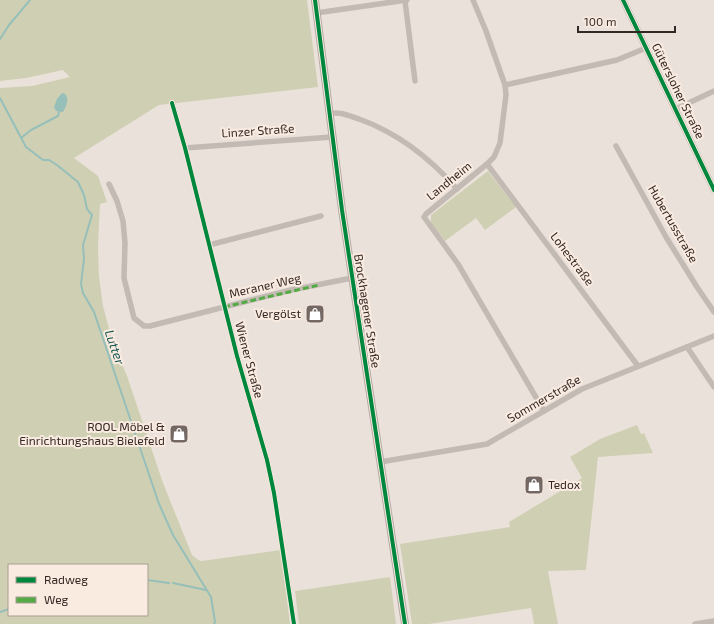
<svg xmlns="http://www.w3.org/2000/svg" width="714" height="624" font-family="'Exo 2',sans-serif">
<rect width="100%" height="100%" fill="#ebe1db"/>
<g fill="#cfd0b3" fill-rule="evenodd">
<path d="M0,0H307L318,87L159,105L74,158L98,176L107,202L100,204L98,246L99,276L103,306L112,340L127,376L163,483L192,555L197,559L201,561L281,550L290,624H0V88L32,86L70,77L63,70L26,78L0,81ZM9,565H147V615H9Z"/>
<polygon points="488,171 516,207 485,230 476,218 445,241 431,223 431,215"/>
<polygon points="637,425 641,434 644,433 653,453 598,457 586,570 548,571 558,624 534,624 531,608 429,624 412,624 400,544 510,527 509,522 582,478 570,457 600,439"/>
<polygon points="390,577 396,624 299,624 295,591"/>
</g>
<path fill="#96bfba" d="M62,93L65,94C70,100 66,106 63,112L56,111L54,107L57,99Z"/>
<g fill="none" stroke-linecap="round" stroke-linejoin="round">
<g stroke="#96bfba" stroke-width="2">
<polyline points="0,39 9,25 30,0"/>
<polyline points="0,98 26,147 43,160 49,160 57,165 78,182 84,195 87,209 92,215 83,245 84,259 81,284 83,293 94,312 159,504 173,535 211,597 215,622 214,624"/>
<polyline points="21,138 31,130 58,116 59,112"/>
<polyline points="147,580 169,583"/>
<polyline points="173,583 206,590"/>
<polyline points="0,612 9,609"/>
</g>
<g stroke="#c4bab4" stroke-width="5.5">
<polyline points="473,0 486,31 505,85 506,95 500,143 494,157 487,164 426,214 424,217 458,264 544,411"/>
<polyline points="405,1 415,81"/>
<polyline points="316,13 407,0"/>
<polyline points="505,85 617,60 646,48"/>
<polyline points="172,103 185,148 237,356 267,460 274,493 294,624"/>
<polyline points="676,109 714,91"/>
<path d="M329,114C340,111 349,116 359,119C398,133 430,158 457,189"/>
<polyline points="616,146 666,237 697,287 714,312"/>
<polyline points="185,148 332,137"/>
<polyline points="487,164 638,366"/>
<polyline points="109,184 117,201 123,221 125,243 124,278 134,318 144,326 150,326 291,290 352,278"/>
<polyline points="209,245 321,216"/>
<polyline points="687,347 714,387"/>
<polyline points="380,462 487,444 582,389 714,336"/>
<polyline points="695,624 714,621"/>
</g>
<polyline stroke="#c4bab4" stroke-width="7" points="623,0 714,190"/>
<polyline stroke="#b5aaa5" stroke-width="8" points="315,0 342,210 405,624"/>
<polyline stroke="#54aa44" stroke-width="3" stroke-dasharray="6 3" stroke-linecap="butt" points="224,307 319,285"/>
<g stroke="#faebe0" stroke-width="6">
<g id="cycleway">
<polyline points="315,0 342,210 405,624"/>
<polyline points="623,0 714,190"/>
<polyline points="172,103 185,148 237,356 267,460 274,493 294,624"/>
</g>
</g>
<use href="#cycleway" stroke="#00873e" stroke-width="4"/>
</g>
<defs>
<g id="shop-square" transform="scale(1)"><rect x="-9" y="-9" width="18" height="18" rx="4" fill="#746864" stroke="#faebe0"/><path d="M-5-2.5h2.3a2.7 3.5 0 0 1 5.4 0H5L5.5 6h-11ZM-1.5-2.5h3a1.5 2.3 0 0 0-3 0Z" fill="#fff"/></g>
</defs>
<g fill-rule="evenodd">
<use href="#shop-square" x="315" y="314"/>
<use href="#shop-square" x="179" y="434"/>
<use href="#shop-square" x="534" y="485"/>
</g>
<g text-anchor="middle" stroke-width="4" stroke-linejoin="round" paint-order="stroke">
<g font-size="12" fill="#342724" stroke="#faebe0">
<text transform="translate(678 91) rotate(64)" y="4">Gütersloher Straße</text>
<text transform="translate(258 131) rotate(-4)" y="4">Linzer Straße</text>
<text transform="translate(449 181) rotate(-39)" y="4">Landheim</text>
<text transform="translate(673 224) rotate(60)" y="4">Hubertusstraße</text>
<text transform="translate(572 259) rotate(53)" y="4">Lohestraße</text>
<text transform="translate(265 286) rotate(-13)" y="4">Meraner Weg</text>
<text transform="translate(367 311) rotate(81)" y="4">Brockhagener Straße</text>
<text transform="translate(249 360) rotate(75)" y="4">Wiener Straße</text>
<text transform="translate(544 399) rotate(-30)" y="4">Sommerstraße</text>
</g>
<g font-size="12" fill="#342724" stroke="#faebe0" text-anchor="end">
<text x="301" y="318">Vergölst</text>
<text x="165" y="431">ROOL Möbel &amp;<tspan x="165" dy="14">Einrichtungshaus Bielefeld</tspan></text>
<text x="548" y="489" text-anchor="start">Tedox</text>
</g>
<g font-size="13" font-style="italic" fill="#165854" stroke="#faebe0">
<text transform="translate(115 347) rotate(71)" y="5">Lutter</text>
</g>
</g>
<rect x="8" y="564" width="140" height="52" fill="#faebe0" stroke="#ab9d95"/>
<rect x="16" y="577" width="20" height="6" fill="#00873e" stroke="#ab9d95"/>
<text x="44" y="584" font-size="12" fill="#342724">Radweg</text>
<rect x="16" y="597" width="20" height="6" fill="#54aa44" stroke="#ab9d95"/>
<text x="44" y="604" font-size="12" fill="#342724">Weg</text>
<path d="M578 26v6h97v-6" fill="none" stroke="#342724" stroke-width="2"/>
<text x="584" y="26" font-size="12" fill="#342724" stroke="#faebe0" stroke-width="3" paint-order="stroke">100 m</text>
</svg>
